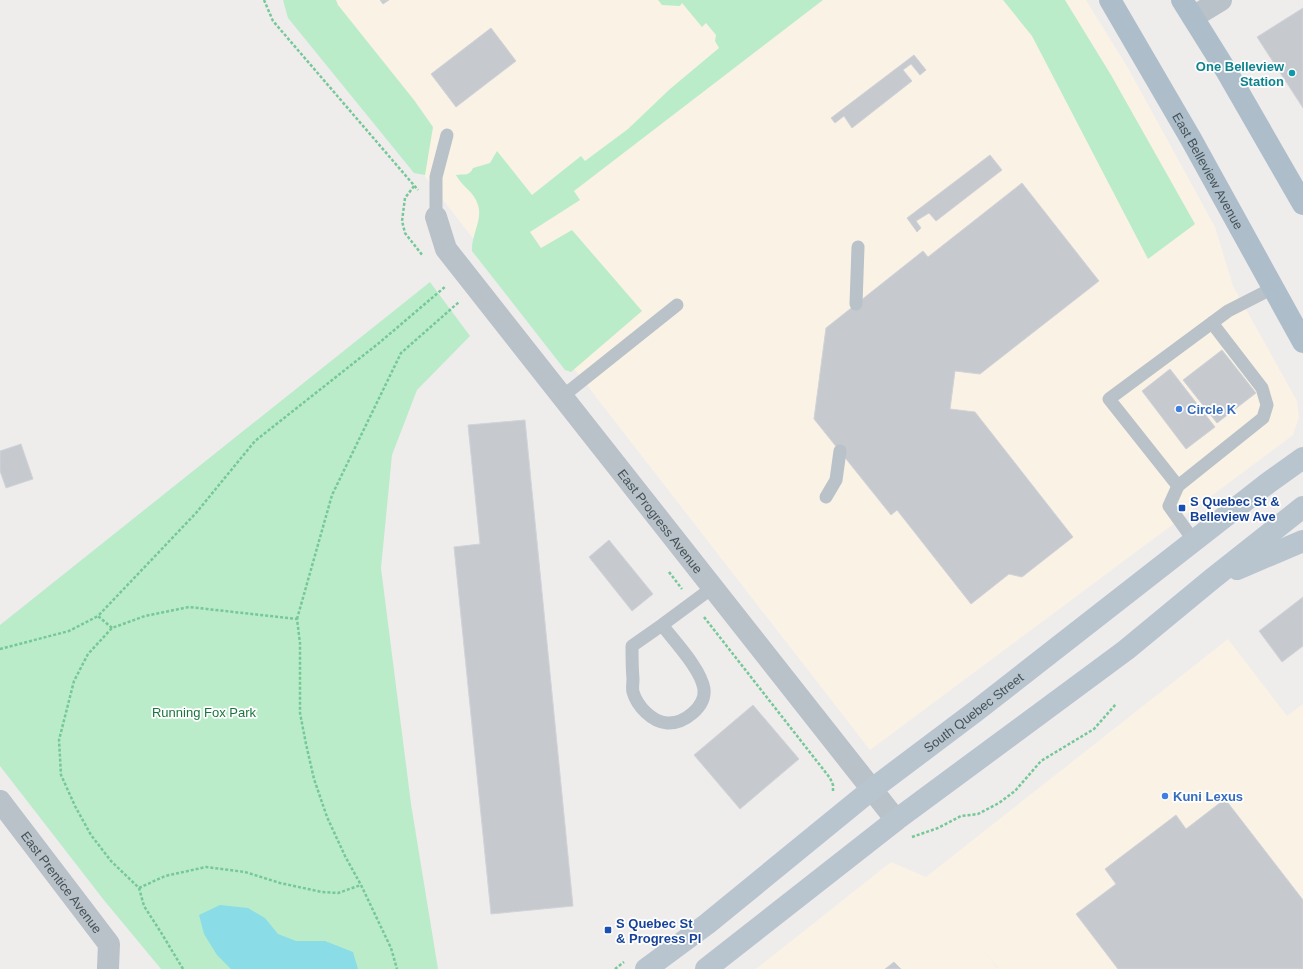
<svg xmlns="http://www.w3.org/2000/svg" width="1303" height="969" font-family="Helvetica,sans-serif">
<rect width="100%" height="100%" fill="#efecec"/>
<g fill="#faf2e5">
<polygon points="288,0 1086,0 1128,68 1215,227 1233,286 1297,401 1299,417 1293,435 870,750"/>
<polygon points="1228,639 1287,716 1303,704 1303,969 999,969 984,951 998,969 756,969 891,862 926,877"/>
</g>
<g fill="#bbecc9">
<polygon points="283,0 336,0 338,5 414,100 433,127 425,175 414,173 288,18"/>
<path d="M658,0H823L574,191L580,200L530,232L541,248L572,230L642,311L571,372L565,370L472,251C471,235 483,220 478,205C474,191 461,186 456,175C464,174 470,176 473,168L490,163L497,151L532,195L581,156L585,161L628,129L670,89L719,48L715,41L716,35L706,23L702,27L682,3L680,6L662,5Z"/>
<polygon points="1003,0 1065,0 1111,75 1195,224 1148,259 1032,36"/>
<polygon points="430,282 470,336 417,390 392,455 381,568 411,804 438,969 161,969 103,899 0,766 0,625"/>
</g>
<polygon fill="#8adce7" points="220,905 248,908 265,918 278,934 296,941 325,941 353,952 358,969 231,969 217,955 204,934 199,915"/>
<g fill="#c6cacf" stroke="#d0d3d8">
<polygon points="380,0 389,0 383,4"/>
<polygon points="1303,8 1303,108 1257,37"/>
<polygon points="491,28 516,61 456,107 431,74"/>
<polygon points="914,55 926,70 920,75 911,64 903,70 912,81 852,128 844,116 835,123 831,118"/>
<polygon points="990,155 1002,170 936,221 929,213 916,221 921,228 917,232 907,218"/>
<polygon points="1022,183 1099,281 980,374 955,371 950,409 975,412 1073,537 1022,577 1009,574 971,604 897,510 891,515 814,419 826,328 923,251 928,257"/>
<polygon points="1222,350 1256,393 1217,423 1183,380"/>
<polygon points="1170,369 1215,427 1186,449 1142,391"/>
<polygon points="525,420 573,906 491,914 454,547 480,544 468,425"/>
<polygon points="21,444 33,479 6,488 0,471 0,451"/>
<polygon points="609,540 653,594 632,611 589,557"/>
<polygon points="1303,597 1303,646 1282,662 1259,631"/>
<polygon points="753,705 799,759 740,809 694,755"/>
<polygon points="1225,799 1303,900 1303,969 1118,969 1076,914 1116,884 1105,869 1176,815 1186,829"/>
<polygon points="894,962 901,969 885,969"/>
</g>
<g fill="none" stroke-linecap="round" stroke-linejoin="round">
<g stroke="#75c897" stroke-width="2.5" stroke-dasharray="3 2" stroke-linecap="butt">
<polyline points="264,0 273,21 418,190"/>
<polyline points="414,186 405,198 402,221 405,233 423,256"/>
<polyline points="669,572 682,589"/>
<polyline points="704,617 830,778 833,785 833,792"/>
<polyline points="297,619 332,495 401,353 459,302"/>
<polyline points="112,628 98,616 196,513 255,441 379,343 446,286"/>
<polyline points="0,649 69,631 98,616"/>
<polyline points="912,837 938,828 961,816 978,814 999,803 1015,791 1041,761 1094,729 1116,704"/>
<polyline points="139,888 165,876 206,867 245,872 280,883 322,892 338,893 361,885"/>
<polyline points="183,969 162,934 144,906 139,888 111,861 91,835 75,806 61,775 59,740 74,681 88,654 112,628 145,616 189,607 297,619 300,643 300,713 306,744 314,779 327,817 345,856 361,885 391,948 397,969"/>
<polyline points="615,969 624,962"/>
</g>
<g stroke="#b8c2c8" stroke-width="13">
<polyline points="436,217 436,177 447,135"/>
<polyline points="856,304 858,247"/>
<polyline points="563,396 677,305"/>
<polyline points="1178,486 1263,418 1267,405 1262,388 1212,323"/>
<polyline points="826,497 836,480 840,451"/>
<polyline points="1194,541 1169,506 1178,486 1109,399 1228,311 1273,288"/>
<path d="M662,625C675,642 701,669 704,689C706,707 684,724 667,723C652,722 637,706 633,692C632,688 633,683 633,679C632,668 632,657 632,646L662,625L712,588"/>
</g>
<g stroke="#b8c2c8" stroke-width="22">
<polyline points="1193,17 1221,0"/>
<path id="s1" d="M436,217L446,249L896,820"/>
<path id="s2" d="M0,801L109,944L108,968"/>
</g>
<g stroke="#b8c5ce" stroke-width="22">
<polyline points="1237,569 1303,541"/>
<path id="s3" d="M646,969L707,924L871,790L976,711L1268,483L1303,458"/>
<polyline points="706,969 896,820 1126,650 1212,579 1303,507"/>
</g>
<g stroke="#adbeca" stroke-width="22">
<path id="s4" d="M1110,0L1191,139L1303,342"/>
<polyline points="1182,0 1227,72 1303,204"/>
</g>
</g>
<circle fill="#0f9aa8" stroke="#fff" stroke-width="1.5" cx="1292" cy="73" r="4"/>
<g fill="#3f7fe0" stroke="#fff" stroke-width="1.5">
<circle cx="1179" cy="409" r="4"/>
<circle cx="1165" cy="796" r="4"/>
</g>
<g fill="#1a4fb4" stroke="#fff" stroke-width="1.5">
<rect x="1178" y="504" width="8" height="8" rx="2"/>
<rect x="604" y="926" width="8" height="8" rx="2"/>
</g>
<g text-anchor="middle" stroke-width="3.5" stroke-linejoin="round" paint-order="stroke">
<g font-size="13" font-weight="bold" fill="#0d838f" stroke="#fff" text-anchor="end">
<text x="1284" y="71">One Belleview<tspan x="1284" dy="15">Station</tspan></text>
</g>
<g font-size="13" fill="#455158" stroke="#fff">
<text dy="5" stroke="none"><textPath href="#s4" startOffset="197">East Belleview Avenue</textPath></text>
<text dy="5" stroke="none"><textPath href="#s1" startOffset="380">East Progress Avenue</textPath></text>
<text dy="5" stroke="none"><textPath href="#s3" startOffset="416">South Quebec Street</textPath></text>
<text dy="5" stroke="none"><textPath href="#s2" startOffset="102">East Prentice Avenue</textPath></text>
</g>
<g font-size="13" font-weight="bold" fill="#366cbe" stroke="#fff" text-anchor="start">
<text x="1187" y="414">Circle K</text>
<text x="1173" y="801">Kuni Lexus</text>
</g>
<g font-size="13" font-weight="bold" fill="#164399" stroke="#fff" text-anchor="start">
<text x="1190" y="506">S Quebec St &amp;<tspan x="1190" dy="15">Belleview Ave</tspan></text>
<text x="616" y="928">S Quebec St<tspan x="616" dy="15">&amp; Progress Pl</tspan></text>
</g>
<g font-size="13" fill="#1a753f" stroke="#fff">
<text x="204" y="717">Running Fox Park</text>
</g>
</g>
</svg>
